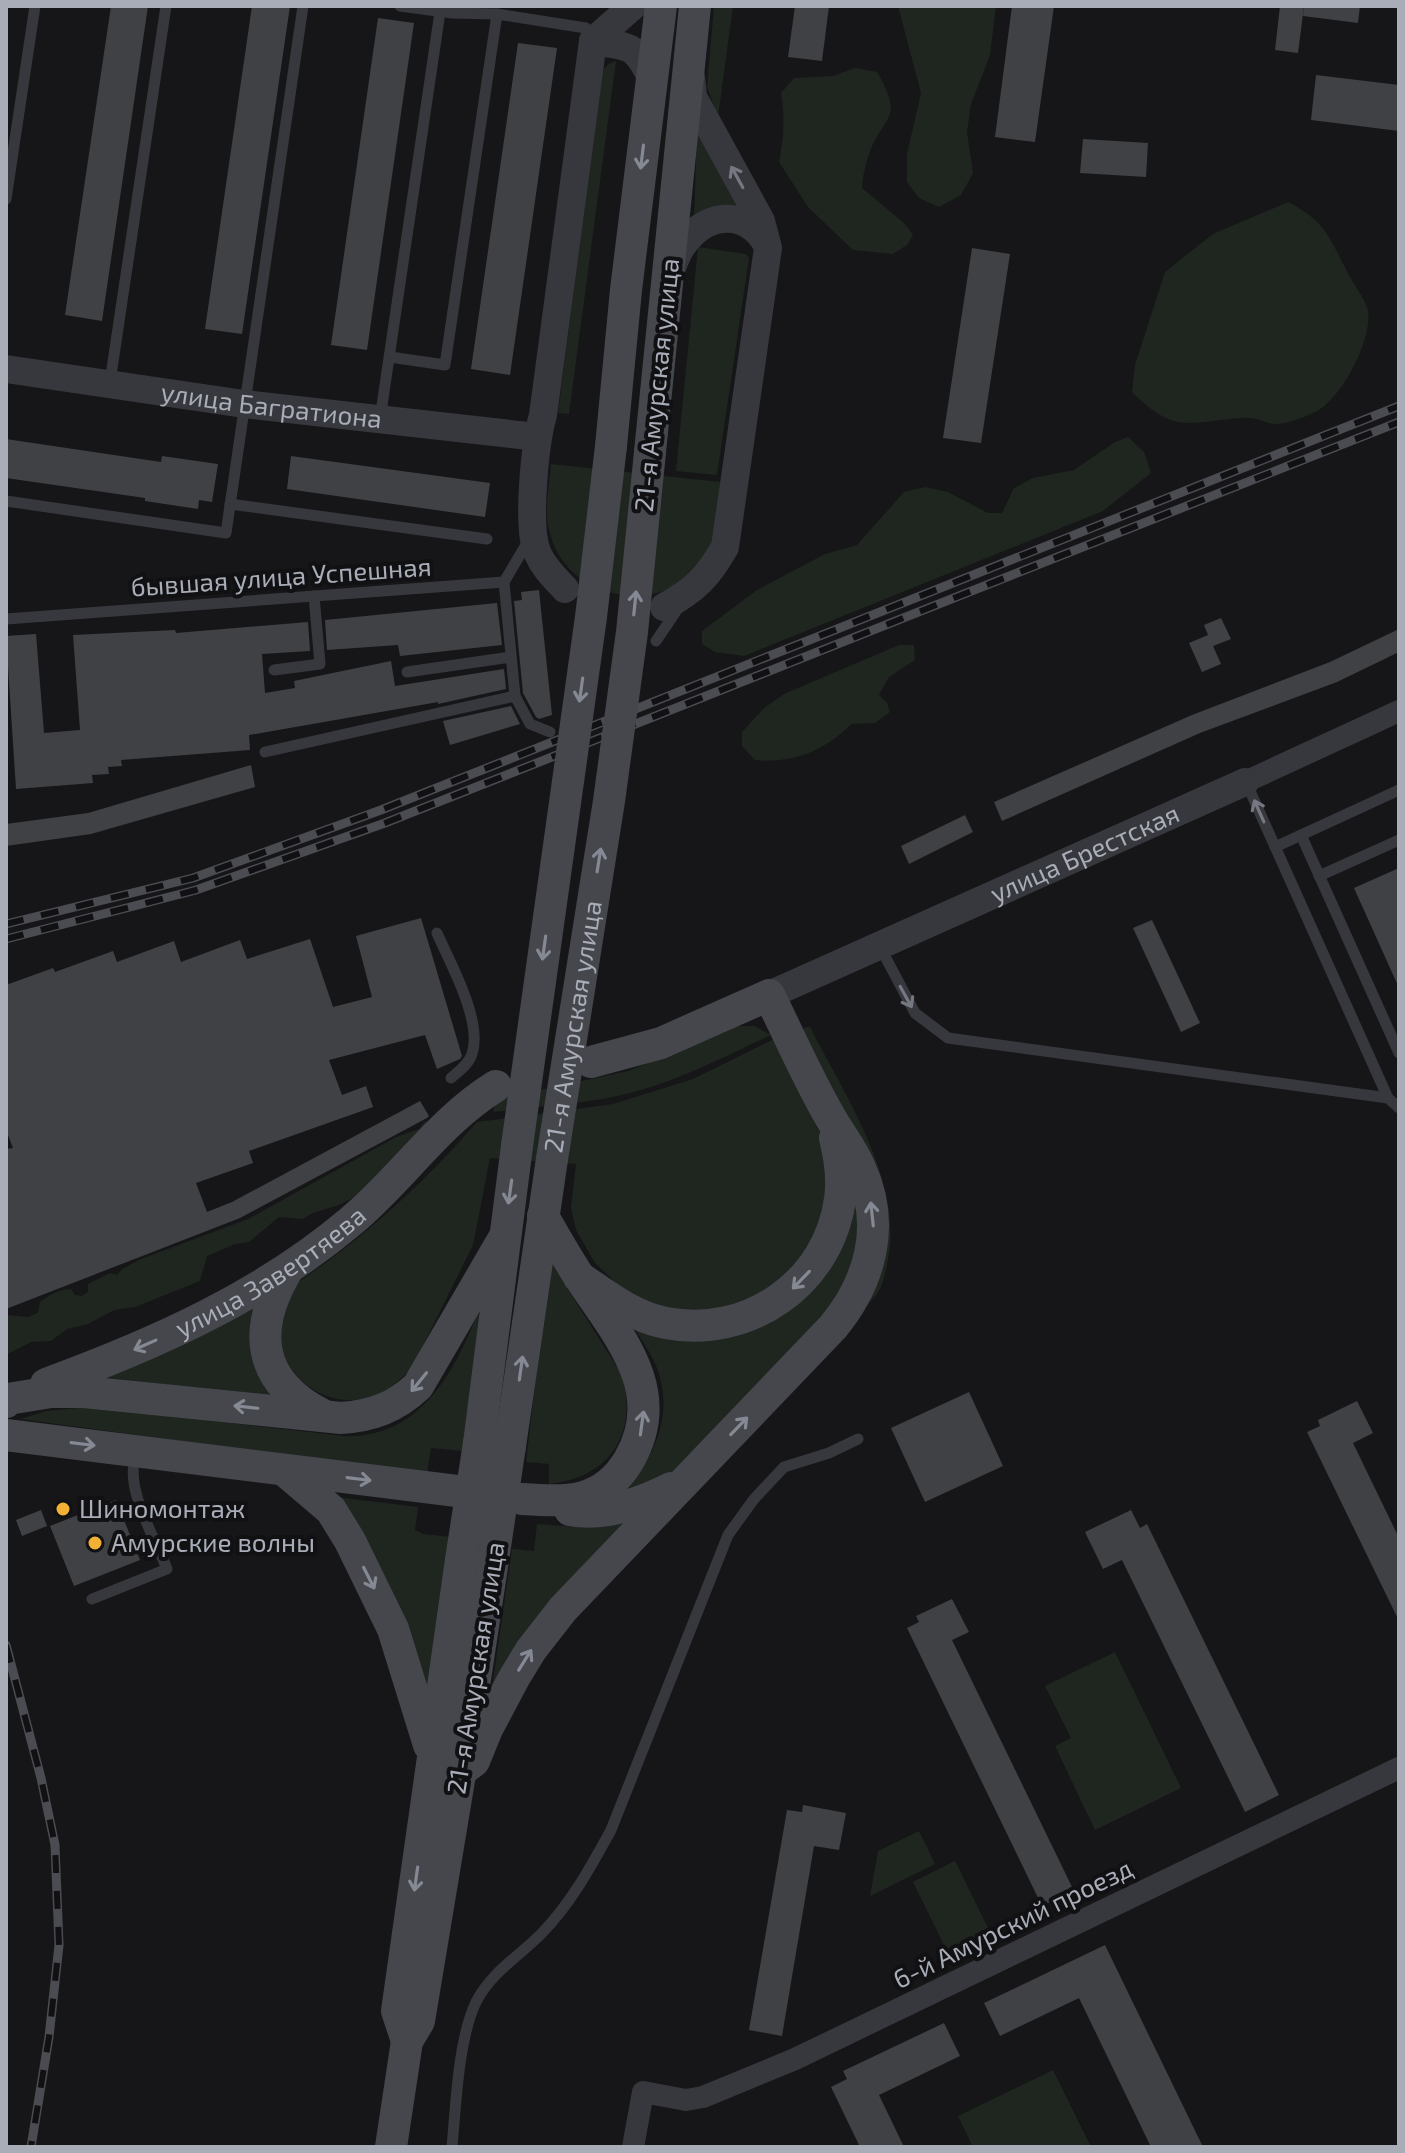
<svg xmlns="http://www.w3.org/2000/svg" width="1405" height="2153" font-family="'Exo 2',sans-serif">
<rect width="100%" height="100%" fill="#161618"/>
<g fill="#1e261f">
<polygon points="714,6 733,6 718,117 707,87"/>
<polygon points="898,6 996,6 990,55 971,104 967,132 973,173 961,195 939,207 919,198 907,182 907,154 921,93"/>
<path d="M616,61L569,414L558,413L601,77C603,67 607,64 616,61Z"/>
<path d="M855,68L877,72C883,82 891,97 891,109C889,122 878,132 873,144C867,158 863,173 862,188L904,223L913,235L907,245L893,254L853,250L808,207L779,162C784,138 785,117 781,93L794,78L833,76Z"/>
<polygon points="697,133 739,209 694,218"/>
<path d="M1288,202C1327,222 1329,238 1349,275C1354,285 1363,296 1367,307C1376,334 1341,401 1315,412C1305,417 1285,425 1274,424C1264,422 1254,417 1244,418C1189,421 1176,436 1132,392L1135,365L1165,272L1213,234Z"/>
<polygon points="698,247 746,254 749,258 717,475 676,471"/>
<polygon points="1128,437 1144,452 1151,473 1103,511 744,656 715,652 702,644 702,631 757,590 825,554 857,545 904,492 925,487 948,492 988,513 1002,513 1014,488 1033,478 1074,470 1115,442"/>
<path d="M551,464L720,482C719,510 718,548 697,570C654,615 570,599 551,537C543,514 549,488 551,464Z"/>
<path d="M899,645H914L915,660L889,677L879,695L887,703L890,712L875,723L851,724C825,751 792,764 755,760L742,746V732L764,708L784,694Z"/>
<path d="M737,1026H754L771,1035C726,1056 682,1079 634,1092C589,1104 540,1106 493,1112L495,1103L503,1098L628,1071Z"/>
<path d="M806,1027H810C845,1096 906,1185 887,1264C885,1274 883,1285 877,1294C874,1298 869,1302 865,1307L878,1264L803,1029Z"/>
<path d="M774,1039L821,1134L829,1181L817,1233L788,1274L753,1298L709,1311L675,1310L650,1303L617,1284L595,1263L576,1230L571,1208L576,1164L490,1158L473,1245L414,1364C350,1452 232,1361 300,1281C366,1236 425,1182 477,1122L613,1104L693,1079Z"/>
<path d="M424,1122H430C404,1152 379,1185 343,1203C329,1210 316,1209 303,1219L279,1217L249,1242L235,1244L207,1256L200,1281L135,1307L114,1310L88,1324L67,1329L51,1341L31,1342L6,1355V1315L28,1317L38,1313L40,1302C50,1294 58,1290 71,1289L75,1295L82,1296L88,1292V1284L110,1273L117,1275L122,1269L141,1259L248,1219L396,1137L419,1129Z"/>
<path d="M849,1197L862,1205L849,1288L683,1467L621,1494C653,1461 675,1416 657,1368C651,1353 641,1339 632,1325L750,1324Z"/>
<path d="M552,1264L622,1375C639,1433 609,1479 549,1484V1464L526,1462L548,1272Z"/>
<polygon points="257,1296 281,1396 252,1395 93,1376"/>
<path d="M477,1315H480L462,1451L431,1448L427,1474L20,1419L46,1411L89,1407L344,1436C418,1439 453,1375 477,1315Z"/>
<polygon points="336,1497 418,1507 415,1530 423,1534 451,1537 428,1688"/>
<polygon points="626,1523 491,1695 512,1549 534,1551 537,1524 591,1528"/>
<polygon points="1115,1652 1181,1788 1095,1830 1055,1746 1071,1738 1045,1686"/>
<polygon points="919,1831 935,1864 870,1896 878,1851"/>
<polygon points="955,1861 992,1936 950,1957 913,1882"/>
<polygon points="1053,2070 1091,2147 973,2147 958,2116"/>
</g>
<g fill="#404145">
<polygon points="111,6 148,6 102,321 65,315"/>
<polygon points="252,6 290,6 242,334 205,329"/>
<polygon points="795,6 829,6 822,61 788,57"/>
<polygon points="1012,6 1054,6 1035,142 995,137"/>
<polygon points="1280,6 1304,6 1298,53 1275,50"/>
<polygon points="1304,6 1360,6 1358,23 1303,16"/>
<polygon points="378,18 414,23 367,350 331,345"/>
<polygon points="518,43 557,48 510,375 471,369"/>
<polygon points="1316,75 1399,85 1399,131 1311,120"/>
<polygon points="1083,139 1148,143 1146,177 1080,173"/>
<polygon points="972,248 1010,254 981,443 943,438"/>
<polygon points="6,439 161,462 162,456 218,464 212,502 199,500 198,509 145,501 145,498 6,478"/>
<polygon points="291,456 490,483 485,517 287,489"/>
<polygon points="539,590 552,715 539,719 536,717 523,693 514,601 522,600 521,592"/>
<polygon points="497,603 502,645 400,656 398,645 327,650 325,620"/>
<polygon points="1221,618 1231,639 1213,646 1221,664 1202,672 1189,643 1208,635 1204,625"/>
<polygon points="308,622 310,651 262,654 265,693 295,688 294,681 391,661 395,686 504,669 506,689 438,704 438,702 249,735 250,750 121,760 122,766 108,767 109,774 92,775 93,783 16,789 6,636 36,634 44,733 80,730 73,635 175,630 176,633"/>
<polygon points="1399,629 1399,652 1337,682 1200,733 1002,821 994,802 1192,715 1330,662"/>
<polygon points="511,706 520,724 450,745 443,721"/>
<polygon points="251,765 255,787 91,834 6,846 6,824 88,813"/>
<polygon points="965,815 973,832 909,864 901,846"/>
<polygon points="1399,868 1399,988 1354,888"/>
<polygon points="421,918 462,1056 460,1059 437,1069 425,1035 329,1060 342,1095 366,1086 373,1107 249,1151 253,1163 196,1183 207,1212 232,1202 420,1101 429,1116 427,1118 240,1218 6,1309 6,1149 13,1148 6,1130 6,985 53,968 55,972 113,951 117,962 174,941 181,962 240,940 247,959 310,939 333,1007 372,997 356,936"/>
<polygon points="1152,920 1200,1023 1181,1032 1133,928"/>
<polygon points="969,1392 1003,1466 925,1502 891,1428"/>
<polygon points="1357,1401 1373,1433 1353,1443 1399,1538 1399,1621 1307,1432 1320,1426 1318,1420"/>
<polygon points="116,1500 140,1560 74,1586 50,1526"/>
<polygon points="41,1510 47,1526 22,1536 16,1520"/>
<polygon points="1131,1510 1140,1528 1147,1524 1279,1795 1245,1812 1122,1560 1103,1569 1085,1532"/>
<polygon points="952,1599 969,1632 952,1640 1074,1891 1042,1906 907,1628 919,1622 916,1616"/>
<polygon points="803,1805 846,1813 839,1850 814,1846 782,2036 749,2030 787,1810 802,1812"/>
<polygon points="1105,1945 1203,2147 1151,2147 1079,1998 1000,2036 984,2003"/>
<polygon points="944,2023 960,2056 879,2095 904,2147 860,2147 831,2087 847,2079 843,2071"/>
</g>
<g fill="none" stroke-linecap="round" stroke-linejoin="round">
<g stroke="#37383d" stroke-width="11">
<polyline points="400,6 452,13 497,14 586,28 593,41"/>
<polyline points="6,199 35,6"/>
<polyline points="390,357 445,365 497,14"/>
<polyline points="110,382 166,6"/>
<polyline points="380,419 440,12"/>
<polyline points="6,501 226,533 303,6"/>
<polyline points="230,504 487,539"/>
<polyline points="6,619 504,582 530,538"/>
<polyline points="656,641 679,607"/>
<polyline points="274,670 320,664 314,596"/>
<polyline points="407,672 511,657"/>
<polyline points="515,696 530,724 550,732"/>
<polyline points="265,752 515,696 504,582"/>
<polyline points="1246,782 1388,1098 1399,1108"/>
<polyline points="1301,835 1399,1053"/>
<polyline points="1275,847 1399,790"/>
<polyline points="1319,876 1399,840"/>
<path d="M437,933C450,963 483,1021 472,1054C469,1064 459,1071 451,1078"/>
<polyline points="879,945 915,1013 948,1038 1388,1098"/>
<path d="M92,1599L167,1569C155,1538 122,1484 137,1454"/>
<path d="M452,2147C456,2105 458,2040 476,2002C492,1971 520,1956 543,1932C572,1902 591,1866 611,1830L728,1535L754,1499L784,1467L829,1453L858,1439"/>
</g>
<g stroke="#37383d" stroke-width="22">
<polyline points="1245,782 1399,711"/>
<polyline points="633,2147 643,2092 686,2100 703,2097 795,2059 1399,1768"/>
</g>
<g stroke="#37383d" stroke-width="28">
<path d="M593,41C630,48 633,41 652,79"/>
<path d="M671,270C675,260 679,248 686,241C709,212 746,210 766,243"/>
<path id="s1" d="M6,369L244,404L537,437"/>
<path d="M565,589C555,578 544,568 538,554C526,529 535,443 543,415L593,41L633,6"/>
<path d="M664,607C695,590 708,577 725,547L768,248L761,221L693,97L691,77"/>
<path id="s2" d="M769,995L1245,782"/>
</g>
<g stroke="#45474d" stroke-width="32">
<polyline points="611,446 626,290 661,6"/>
<polyline points="650,452 695,6"/>
<path d="M288,1269C252,1328 256,1380 321,1414"/>
<path d="M579,1277C606,1295 633,1317 666,1323C748,1339 829,1283 840,1199C843,1178 840,1158 835,1138"/>
<path id="s3" d="M46,1384C155,1344 261,1297 350,1222C401,1180 439,1121 496,1086"/>
<path d="M6,1402L8,1399L51,1392H84L341,1418C372,1416 396,1407 418,1386L504,1238"/>
<polyline points="6,1435 457,1491"/>
<polyline points="479,1443 517,1146"/>
<polyline points="510,1446 552,1159"/>
<polyline points="284,1470 331,1510 350,1541 393,1629 429,1745"/>
<path d="M522,1499C567,1502 603,1504 629,1460C668,1393 621,1339 584,1284C569,1262 556,1239 543,1216"/>
<path d="M570,1510C604,1517 641,1503 671,1488"/>
<path d="M461,1771L474,1761L487,1729L514,1678L531,1650L563,1609L833,1327C871,1281 886,1224 860,1168C852,1149 839,1133 829,1115C807,1077 789,1035 769,995L661,1043L591,1062"/>
<polyline points="407,2041 397,2011 461,1560"/>
<polyline points="391,2147 407,2041 419,2021 467,1732 493,1560"/>
</g>
<g stroke="#4a4c52" stroke-width="9">
<g id="rail">
<polyline points="6,924 193,878 381,810 1399,406"/>
<polyline points="6,939 196,890 385,823 1399,422"/>
<polyline points="6,1645 41,1778 55,1845 59,1945 49,2037 31,2147"/>
</g>
</g>
<use href="#rail" stroke="#111113" stroke-width="6" stroke-dasharray="18" stroke-linecap="butt"/>
<g stroke="#45474d" stroke-width="32">
<polyline points="517,1146 591,617 611,446"/>
<path id="s4" d="M552,1159L609,801L632,632L650,452"/>
<polyline points="461,1560 479,1443"/>
<polyline points="493,1560 510,1446"/>
</g>
</g>
<defs><path id="oneway-shaft" d="M-6 0H5M1.5-3L5.5 0L1.5 3" fill="none" stroke-width="1.6" stroke-linecap="round" stroke-linejoin="round" transform="scale(2)"/></defs>
<g stroke="#858993">
<use href="#oneway-shaft" transform="translate(642 157) rotate(97)"/>
<use href="#oneway-shaft" transform="translate(635 603) rotate(-84)"/>
<use href="#oneway-shaft" transform="translate(581 690) rotate(98)"/>
<use href="#oneway-shaft" transform="translate(599 860) rotate(-81)"/>
<use href="#oneway-shaft" transform="translate(544 948) rotate(98)"/>
<use href="#oneway-shaft" transform="translate(510 1192) rotate(98)"/>
<use href="#oneway-shaft" transform="translate(872 1214) rotate(-96)"/>
<use href="#oneway-shaft" transform="translate(801 1280) rotate(134)"/>
<use href="#oneway-shaft" transform="translate(145 1345) rotate(156)"/>
<use href="#oneway-shaft" transform="translate(521 1368) rotate(-82)"/>
<use href="#oneway-shaft" transform="translate(419 1382) rotate(129)"/>
<use href="#oneway-shaft" transform="translate(246 1407) rotate(-174)"/>
<use href="#oneway-shaft" transform="translate(642 1423) rotate(-82)"/>
<use href="#oneway-shaft" transform="translate(739 1426) rotate(-46)"/>
<use href="#oneway-shaft" transform="translate(83 1444) rotate(7)"/>
<use href="#oneway-shaft" transform="translate(359 1479) rotate(7)"/>
<use href="#oneway-shaft" transform="translate(369 1578) rotate(63)"/>
<use href="#oneway-shaft" transform="translate(525 1660) rotate(-58)"/>
<use href="#oneway-shaft" transform="translate(416 1879) rotate(98)"/>
</g>
<g stroke="#757881">
<use href="#oneway-shaft" transform="translate(737 177) rotate(-119)"/>
<use href="#oneway-shaft" transform="translate(1259 811) rotate(-114)"/>
<use href="#oneway-shaft" transform="translate(906 997) rotate(61)"/>
</g>
<g fill="#f2b134" stroke="#111113" stroke-width="3">
<circle cx="63" cy="1509" r="8"/>
<circle cx="95" cy="1543" r="8"/>
</g>
<g text-anchor="middle" stroke-width="8" stroke-linejoin="round" paint-order="stroke">
<g font-size="26" fill="#a8adb8" stroke="#111113">
<text transform="translate(657 385) rotate(-84)" y="9">21-я Амурская улица</text>
<text dy="9" stroke="none"><textPath href="#s1" startOffset="268">улица Багратиона</textPath></text>
<text transform="translate(281 577) rotate(-4)" y="9">бывшая улица Успешная</text>
<text dy="9" stroke="none"><textPath href="#s2" startOffset="346">улица Брестская</textPath></text>
<text dy="9" stroke="none"><textPath href="#s4" startOffset="134">21-я Амурская улица</textPath></text>
<text dy="9" stroke="none"><textPath href="#s3" startOffset="252">улица Завертяева</textPath></text>
<text transform="translate(476 1668) rotate(-81)" y="9">21-я Амурская улица</text>
<text transform="translate(1013 1924) rotate(-26)" y="9">6-й Амурский проезд</text>
</g>
<g font-size="26" fill="#a8adb8" stroke="#111113" text-anchor="start">
<text x="79" y="1518">Шиномонтаж</text>
<text x="111" y="1552">Амурские волны</text>
</g>
</g>
<rect width="1405" height="2153" fill="none" stroke="#a8adb8" stroke-width="16"/>
</svg>
